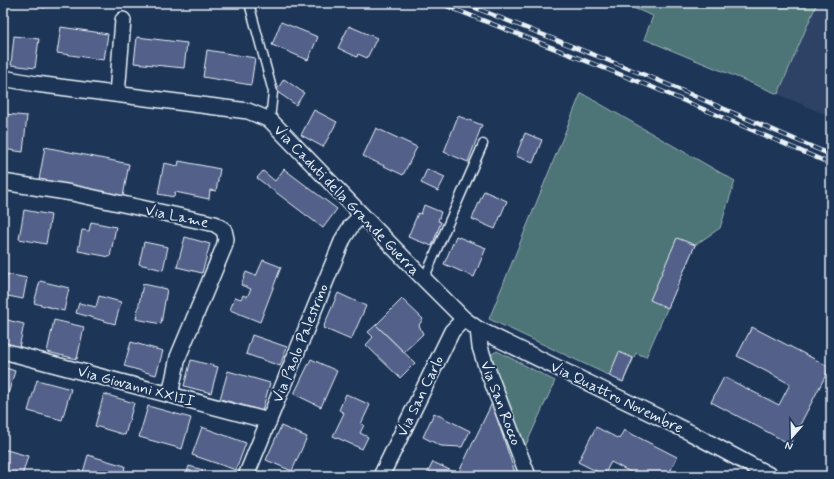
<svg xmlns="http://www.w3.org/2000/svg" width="834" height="479" font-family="Mynerve,sans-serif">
<rect width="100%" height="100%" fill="#1d3557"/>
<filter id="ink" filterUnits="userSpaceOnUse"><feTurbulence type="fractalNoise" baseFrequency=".025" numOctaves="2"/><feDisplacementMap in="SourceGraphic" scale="8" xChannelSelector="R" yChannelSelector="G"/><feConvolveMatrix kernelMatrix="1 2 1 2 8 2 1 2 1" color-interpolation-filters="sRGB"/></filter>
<g filter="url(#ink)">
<polygon fill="#2d4266" points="817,3 831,3 831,117 778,94"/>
<g fill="#4e7477" stroke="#9bb2b8">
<polygon points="621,3 817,3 778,94 644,39 653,16"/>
<polygon points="581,93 735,181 720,228 695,245 646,357 636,353 623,382 489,319"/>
<polygon points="497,351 555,381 525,447 490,355"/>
</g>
<g fill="#536189" stroke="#e8f1f8">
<polygon points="23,3 46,3 45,8"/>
<polygon points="281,22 318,37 308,60 272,45"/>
<polygon points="349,26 377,38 367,58 358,54 357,57 338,48"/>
<polygon points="61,27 108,34 104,60 57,53"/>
<polygon points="14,36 39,39 35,68 11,65"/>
<polygon points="137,37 187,43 184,68 134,63"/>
<polygon points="207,50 255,58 251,85 203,77"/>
<polygon points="284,79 304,93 296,105 276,91"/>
<polygon points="314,110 337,122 323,147 301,135"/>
<polygon points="5,114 27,116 23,152 3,149"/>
<polygon points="458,116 482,125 468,162 444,152"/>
<polygon points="376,128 417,147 403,175 363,156"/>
<polygon points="525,133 542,140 533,163 516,156"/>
<polygon points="45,147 129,164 123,196 39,180"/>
<polygon points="179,161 220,169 216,191 210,190 209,199 175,192 174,197 158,194 164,163 178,166"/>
<polygon points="284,169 337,209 323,228 257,178 263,171 275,181"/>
<polygon points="427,169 445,177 438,191 421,183"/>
<polygon points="484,191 507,201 495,229 472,219"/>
<polygon points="424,205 441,212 438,221 441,222 432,246 408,237 418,213 421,214"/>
<polygon points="24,210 51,215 46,244 19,239"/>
<polygon points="91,222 116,227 110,257 78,251 82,230 89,231"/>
<polygon points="456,236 486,248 474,277 444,264"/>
<polygon points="185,237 210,244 202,273 177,267"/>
<polygon points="677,238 695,245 668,308 650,300"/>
<polygon points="144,242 168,247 163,270 139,264"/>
<polygon points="263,260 281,267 260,322 230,310 235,297 241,299 243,295 247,297 251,289 241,285 246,272 256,276"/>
<polygon points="7,274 27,278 23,299 3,295"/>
<polygon points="40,281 69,288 64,311 34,303"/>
<polygon points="143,284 167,289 161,324 136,319"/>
<polygon points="338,293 366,306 351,340 323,328"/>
<polygon points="99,296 121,302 115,324 76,313 79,303 96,307"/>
<polygon points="402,299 423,319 419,325 423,334 404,352 376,325"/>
<polygon points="3,319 24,324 19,348 3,344"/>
<polygon points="54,320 84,327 77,359 47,352"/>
<polygon points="376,325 415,363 400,378 366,345 373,337 368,332"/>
<polygon points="752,327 830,367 790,444 711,402 724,377 779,405 790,384 737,356"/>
<polygon points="252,335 287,347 280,366 246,354"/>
<polygon points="131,342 163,351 156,375 124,366"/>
<polygon points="619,352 633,358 623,382 609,376"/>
<polygon points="311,359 337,371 321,407 294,394"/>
<polygon points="191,360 218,367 211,393 184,386"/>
<polygon points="3,367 15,371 5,404 3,403"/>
<polygon points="228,371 270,383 262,411 220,399"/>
<polygon points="37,380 71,389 62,420 28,411"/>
<polygon points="104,394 134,403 125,435 95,426"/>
<polygon points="346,394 370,405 361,424 364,425 360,433 368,437 362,449 333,436 344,413 339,410"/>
<polygon points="492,403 516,476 457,476"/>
<polygon points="148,406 191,418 182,449 139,437"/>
<polygon points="434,413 470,431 462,447 441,446 423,437"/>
<polygon points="281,426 307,437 292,471 266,460"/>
<polygon points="202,427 246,443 236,470 192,455"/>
<polygon points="596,427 619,439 624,430 677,457 668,476 638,476 611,462 604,475 578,462"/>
<polygon points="3,449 28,456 22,476 3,475"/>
<polygon points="88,455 125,466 124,472 137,476 82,476"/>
<polygon points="433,462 456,473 455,476 426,476"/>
<polygon points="189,466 203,470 201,476 186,476"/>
</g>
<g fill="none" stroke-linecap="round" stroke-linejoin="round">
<g stroke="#e8f1f8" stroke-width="11">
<g id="lane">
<polyline points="249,3 273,92 270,120"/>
<polyline points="424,279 483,144"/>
</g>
</g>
<g stroke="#e8f1f8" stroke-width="18">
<g id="street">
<polyline points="3,78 36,84 248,111 270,120 424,279 464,319 478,329 691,433 771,476"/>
<polyline points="117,94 123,20"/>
<polyline points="3,182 72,193 215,224 224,230 226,239 224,247 178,357 170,395"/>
<polyline points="478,329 480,347 486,366 528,476"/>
<polyline points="3,351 269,421"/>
<polyline points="246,476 343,239 351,226 362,215"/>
<polyline points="381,476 452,331 464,319"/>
</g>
</g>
<use href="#lane" stroke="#1d3557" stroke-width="8"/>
<use href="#street" stroke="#1d3557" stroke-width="15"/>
<g stroke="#e8f1f8" stroke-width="4.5">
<g id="rail">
<polyline points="439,3 652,87 831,164"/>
<polyline points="463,3 655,79 831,155"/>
</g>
</g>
<use href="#rail" stroke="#1d3557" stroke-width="3" stroke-dasharray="9" stroke-linecap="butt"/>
</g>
</g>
<g text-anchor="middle" stroke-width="4" stroke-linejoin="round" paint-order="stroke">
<g font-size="15" fill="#e8f1f8" stroke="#1d3557">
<text transform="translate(347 200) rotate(46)" y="5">Via Caduti della Grande Guerra</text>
<text transform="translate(177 216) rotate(12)" y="5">Via Lame</text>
<text transform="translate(300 343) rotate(-68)" y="5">Via Paolo Palestrino</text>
<text transform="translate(136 386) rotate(15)" y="5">Via Giovanni XXIII</text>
<text transform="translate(420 396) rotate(-64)" y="5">Via San Carlo</text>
<text transform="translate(617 397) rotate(26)" y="5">Via Quattro Novembre</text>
<text transform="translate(501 403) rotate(69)" y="5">Via San Rocco</text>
</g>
</g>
<rect width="834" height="479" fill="none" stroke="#1d3557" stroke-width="16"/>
<rect x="8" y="8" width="818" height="463" fill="none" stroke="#e8f1f8" stroke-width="1.5" filter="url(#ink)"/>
<g transform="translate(792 437) rotate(200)" stroke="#1d3557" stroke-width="3" paint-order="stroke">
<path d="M0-3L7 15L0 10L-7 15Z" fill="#e8f1f8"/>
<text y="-6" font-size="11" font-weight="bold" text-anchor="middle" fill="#e8f1f8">N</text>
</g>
</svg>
